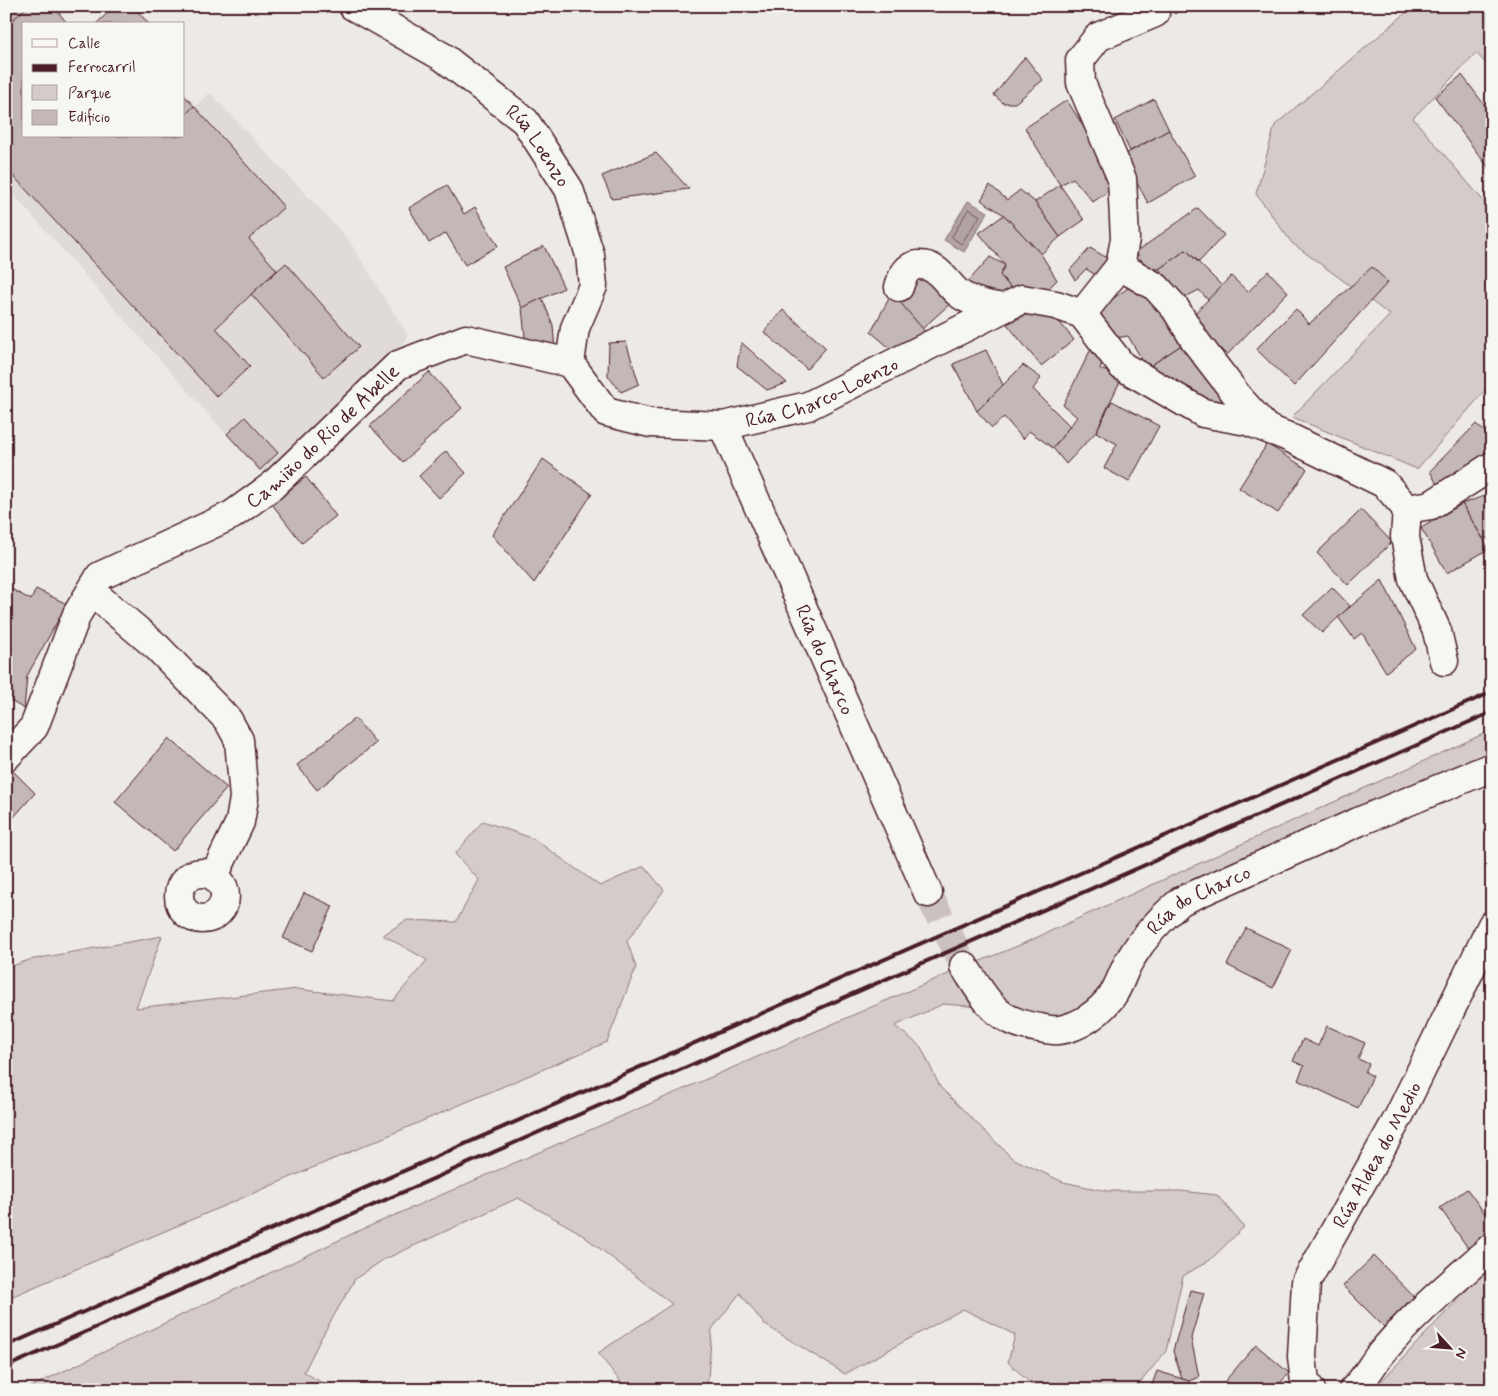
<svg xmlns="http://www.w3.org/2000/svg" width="1498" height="1396" font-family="Mynerve,sans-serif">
<rect width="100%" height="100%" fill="#ece9e6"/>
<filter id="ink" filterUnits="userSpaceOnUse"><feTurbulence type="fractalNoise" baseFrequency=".02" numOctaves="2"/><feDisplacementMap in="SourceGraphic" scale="10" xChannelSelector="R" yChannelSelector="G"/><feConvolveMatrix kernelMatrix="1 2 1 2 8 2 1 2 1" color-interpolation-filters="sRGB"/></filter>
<g filter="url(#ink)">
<polygon fill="#e0dad8" points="6,6 53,6 68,24 24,24 24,136 184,136 184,116 210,93 348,239 407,334 398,365 272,486 6,186"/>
<g fill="#d4cbca" stroke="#8f757a">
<polygon points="1414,6 1492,6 1492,70 1476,53 1413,118 1492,211 1492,375 1489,386 1417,469 1292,417 1390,315 1292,243 1256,194 1275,125"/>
<polygon points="1492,730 1492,767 1181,901 1071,1026 992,1008 943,1004 895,1026 921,1047 940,1087 1012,1158 1063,1182 1107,1191 1181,1191 1217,1195 1244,1227 1210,1260 1183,1276 1166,1351 1134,1390 1071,1390 1032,1385 1008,1362 1015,1335 963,1309 845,1374 764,1324 740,1293 712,1329 707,1390 627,1390 598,1353 672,1304 577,1231 518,1198 383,1260 355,1279 321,1338 304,1372 334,1390 24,1390 354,1233 931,981 1020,945"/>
<polygon points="483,821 534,839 600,886 644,866 664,890 627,941 636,967 607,1042 6,1299 6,968 29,960 162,936 136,1008 297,989 393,1001 427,960 383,935 407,920 456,922 479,880 455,854"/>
<polygon points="1492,1263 1492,1390 1373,1390"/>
</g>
<polygon fill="#b1a2a3" stroke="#886e73" points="968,201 988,212 964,252 944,240"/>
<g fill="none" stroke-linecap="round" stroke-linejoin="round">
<polygon stroke="#73535b" stroke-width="1" points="969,209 980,216 961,244 952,237"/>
</g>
<g fill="#c4b7b7" stroke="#4a1f2b">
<polygon points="6,6 28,6 6,26"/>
<polygon points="28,6 53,6 68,24 24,24 24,136 184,136 184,116 194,106 284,207 249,239 277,270 216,328 250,366 217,397 6,168 6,26"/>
<polygon points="115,6 133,6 149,24 96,24"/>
<polygon points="1168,6 1184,6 1175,14"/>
<polygon points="1025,57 1043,80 1015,103 1003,103 994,95"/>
<polygon points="1462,75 1489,111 1492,110 1491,171 1435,97"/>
<polygon points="184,95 194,106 184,116"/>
<polygon points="1154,99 1169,130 1130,151 1115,120"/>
<polygon points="1067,100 1107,165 1113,188 1093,202 1073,178 1060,185 1025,128"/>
<polygon points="1169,130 1195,176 1148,203 1122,156"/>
<polygon points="656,153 689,189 612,199 602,176"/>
<polygon points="447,185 464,214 475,207 498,246 465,265 446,233 429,243 409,208"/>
<polygon points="990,185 1007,200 1020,190 1035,202 1060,237 1041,254 1004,215 981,200"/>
<polygon points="1060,185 1084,220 1060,237 1035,202"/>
<polygon points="1198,208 1224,235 1199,262 1186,250 1159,269 1147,269 1136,252"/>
<polygon points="1004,215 1041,254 1057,280 1044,293 1015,293 1000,275 1005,265 979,233"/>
<polygon points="544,246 564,288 522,308 503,267"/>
<polygon points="1090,248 1114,262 1102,279 1086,269 1075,280 1070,270"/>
<polygon points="1186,250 1222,286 1208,300 1199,290 1183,298 1159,269"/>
<polygon points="990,257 1005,265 1000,275 1015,293 995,297 965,285"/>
<polygon points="286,263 359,347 324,377 251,294"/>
<polygon points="1372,267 1388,282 1294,386 1256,349 1296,309 1309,324"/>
<polygon points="1268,271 1288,292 1227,355 1189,319 1231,276 1248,292"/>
<polygon points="928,272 953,301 922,329 897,299"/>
<polygon points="1128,288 1158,299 1186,342 1147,368 1128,336 1115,338 1097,320 1106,293 1111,300"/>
<polygon points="892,293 929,336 891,349 871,332"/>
<polygon points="542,298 553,325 555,352 526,346 522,308"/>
<polygon points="1049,309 1074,340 1041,366 1007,324 1032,312"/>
<polygon points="783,310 826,348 807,369 764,332"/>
<polygon points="626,342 639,384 621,392 608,376 609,343"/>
<polygon points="741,342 787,383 767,390 737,366"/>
<polygon points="1186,342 1233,403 1205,406 1147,368"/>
<polygon points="1091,349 1104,355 1100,369 1122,377 1096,432 1066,464 1053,448 1077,417 1063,405"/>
<polygon points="986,350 1003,385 977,411 953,364"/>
<polygon points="1023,365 1041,378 1033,389 1070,426 1053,448 1029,431 1023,439 1004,417 992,428 977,411"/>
<polygon points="429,372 462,408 403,462 370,426"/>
<polygon points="1112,401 1159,426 1129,482 1104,468 1117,444 1096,432"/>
<polygon points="245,417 278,453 260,470 227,434"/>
<polygon points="1476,424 1492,438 1492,454 1440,490 1430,471"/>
<polygon points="1267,444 1307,469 1278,513 1239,488"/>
<polygon points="446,451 466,473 439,498 419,476"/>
<polygon points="543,459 592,494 534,583 492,535"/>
<polygon points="306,477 336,516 302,543 272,504"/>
<polygon points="1492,493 1492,540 1482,537 1462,504"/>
<polygon points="1462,504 1489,549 1447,573 1421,528"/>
<polygon points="1361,510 1392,542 1348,585 1317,553"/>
<polygon points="1382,580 1416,649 1386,672 1362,633 1354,639 1338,617"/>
<polygon points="6,586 31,600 36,589 67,604 27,676 24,709 6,698"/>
<polygon points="1332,587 1350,606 1322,633 1303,615"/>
<polygon points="355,718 376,743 317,790 297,765"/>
<polygon points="169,738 227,788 173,851 115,802"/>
<polygon points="11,769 35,793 6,826 6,773"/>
<polygon points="304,893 333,906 312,951 283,938"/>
<polygon points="1246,928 1292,950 1273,988 1227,965"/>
<polygon points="1327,1026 1365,1043 1358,1059 1369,1064 1365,1072 1373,1076 1358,1108 1298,1080 1304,1066 1293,1061 1303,1039 1318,1046"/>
<polygon points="1467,1189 1492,1223 1492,1231 1468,1248 1440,1208"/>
<polygon points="1374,1256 1417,1300 1387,1330 1343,1286"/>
<polygon points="1190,1290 1204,1293 1191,1338 1199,1377 1189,1381 1182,1379 1173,1351"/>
<polygon points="1256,1345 1289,1373 1274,1390 1236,1390 1225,1381"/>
<polygon points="1157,1371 1189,1381 1187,1390 1150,1390"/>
</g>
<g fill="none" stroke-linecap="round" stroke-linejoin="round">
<polyline stroke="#ccc1c1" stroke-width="28" stroke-dasharray="28 14" stroke-linecap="butt" points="928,893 964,966"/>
<g stroke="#4a1f2b" stroke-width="31">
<g id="minor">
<path id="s1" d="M353,6L443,57L525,121L569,189L590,255L593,286L575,328L570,363"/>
<polyline points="1120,266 1156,287 1175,308 1196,342 1239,398 1266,428"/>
<path d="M899,287C902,277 906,266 918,265C940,264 946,285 961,295C973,303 989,306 1003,308"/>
<polyline points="1082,314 1120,266 1125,239 1122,179 1081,83 1080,60 1098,37 1155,13"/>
<path id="s2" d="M570,363L606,412L650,423L723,426L808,406L1022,299L1056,305L1082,314L1122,366L1203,413L1247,421L1286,436L1385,484L1407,509L1431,505L1492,466"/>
<path id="s3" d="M723,426L928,893"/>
<polyline points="1407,509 1405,537 1413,579 1437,631 1444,661"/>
<polyline points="91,591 157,647 228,720 239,740 244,798 240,822 214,876"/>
<path id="s4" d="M6,757L34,727L77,614L100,576L232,515L272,486L398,365L466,339L570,363"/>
<circle cx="202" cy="896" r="23"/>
<path id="s5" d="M964,966C987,1001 995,1022 1040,1028C1045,1029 1053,1031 1059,1030C1080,1027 1099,1013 1112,996C1120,985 1123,970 1131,958C1144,936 1161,918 1181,901L1358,822L1492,767"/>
<path id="s6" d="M1311,1390L1305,1382L1302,1357L1306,1282L1398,1118L1492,925"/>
<path d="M1353,1390C1364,1380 1370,1368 1379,1356C1411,1316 1453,1282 1492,1247"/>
</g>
</g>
<use href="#minor" stroke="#f6f6f2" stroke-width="28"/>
<g stroke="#4a1f2b" stroke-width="4">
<polyline points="6,1346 1492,692"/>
<polyline points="6,1367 1492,712"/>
</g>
</g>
</g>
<g text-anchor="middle" stroke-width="4.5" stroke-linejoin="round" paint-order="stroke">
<g font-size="20" fill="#4a1f2b" stroke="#f6f6f2">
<text dy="7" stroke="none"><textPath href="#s1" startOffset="235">Rúa Loenzo</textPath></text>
<text dy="7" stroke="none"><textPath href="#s2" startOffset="284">Rúa Charco-Loenzo</textPath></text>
<text dy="7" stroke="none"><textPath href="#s4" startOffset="472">Camiño do Rio de Abelle</textPath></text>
<text dy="7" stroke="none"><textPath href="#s3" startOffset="255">Rúa do Charco</textPath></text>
<text dy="7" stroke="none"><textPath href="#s5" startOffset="321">Rúa do Charco</textPath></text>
<text dy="7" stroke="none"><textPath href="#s6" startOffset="256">Rúa Aldea do Medio</textPath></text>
</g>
</g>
<rect width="1498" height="1396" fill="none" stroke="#f6f6f2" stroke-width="25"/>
<rect x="12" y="12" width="1473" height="1371" fill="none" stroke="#4a1f2b" stroke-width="2" filter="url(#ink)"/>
<rect x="22" y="22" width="162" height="115" fill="#f6f6f2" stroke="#b1a0a2"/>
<rect x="32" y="39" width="25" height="8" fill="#f6f6f2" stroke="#b1a0a2"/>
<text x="68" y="48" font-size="15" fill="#4a1f2b">Calle</text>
<rect x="32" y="64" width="25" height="8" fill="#4a1f2b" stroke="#b1a0a2"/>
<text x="68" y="72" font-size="15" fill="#4a1f2b">Ferrocarril</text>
<rect x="32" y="85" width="25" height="15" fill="#d4cbca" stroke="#b1a0a2"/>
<text x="68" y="98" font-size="15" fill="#4a1f2b">Parque</text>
<rect x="32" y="110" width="25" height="15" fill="#c4b7b7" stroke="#b1a0a2"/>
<text x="68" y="122" font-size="15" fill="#4a1f2b">Edificio</text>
<g transform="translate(1450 1348) rotate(116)" stroke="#f6f6f2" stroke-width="4" paint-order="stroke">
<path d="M0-4L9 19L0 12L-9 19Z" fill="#4a1f2b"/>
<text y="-8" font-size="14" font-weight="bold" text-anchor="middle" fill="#4a1f2b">N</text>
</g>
</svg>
